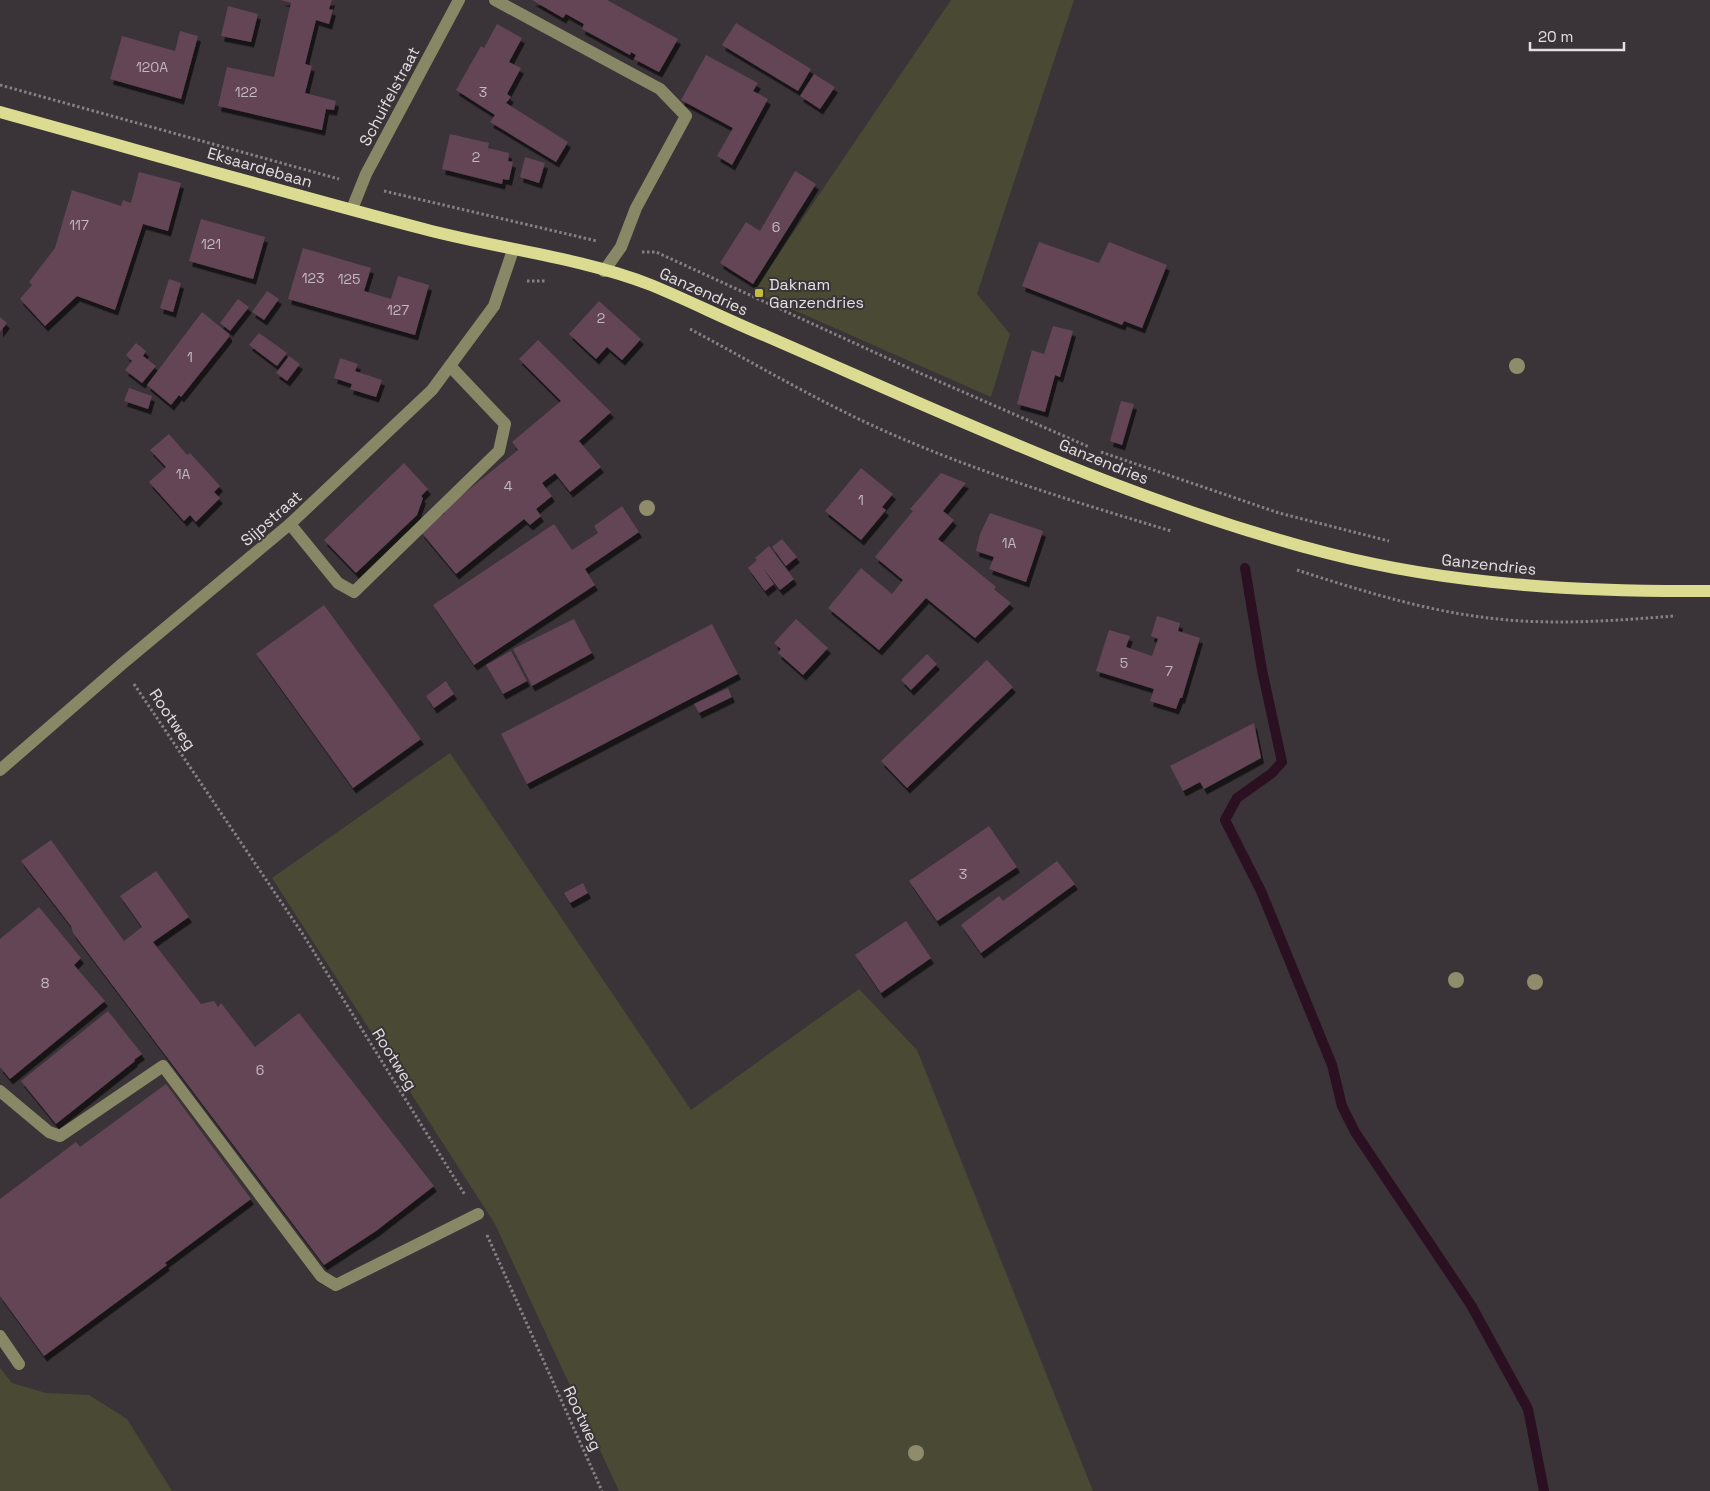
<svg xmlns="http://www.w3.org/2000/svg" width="1710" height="1491" font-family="'Space Grotesk',sans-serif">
<defs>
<filter id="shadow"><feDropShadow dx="3" dy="5.5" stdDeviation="0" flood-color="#0009"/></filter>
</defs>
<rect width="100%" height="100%" fill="#3a3337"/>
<g fill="#4a4a34">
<polygon points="951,0 1074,0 977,294 1010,334 991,397 753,292"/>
<polygon points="450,753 691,1110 859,989 917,1050 1093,1491 619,1491 495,1224 272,878"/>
<polygon points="0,1368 12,1383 46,1393 89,1395 127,1419 172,1491 0,1491"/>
</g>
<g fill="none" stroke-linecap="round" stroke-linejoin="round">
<polyline stroke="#2a1021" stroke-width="10" points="1245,568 1262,670 1282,762 1272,773 1237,798 1225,820 1261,891 1332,1065 1342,1106 1355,1132 1471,1305 1528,1409 1544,1491"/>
</g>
<g fill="#634557" filter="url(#shadow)">
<polygon points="281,0 332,0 329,9 333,10 329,24 316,20 305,64 312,66 305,93 336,101 334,110 326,109 322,130 218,106 227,67 274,77 291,3"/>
<polygon points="532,0 607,0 678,39 659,72 634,59 636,55 631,52 630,55 582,29 584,24 566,14 563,18"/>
<polygon points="228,6 258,14 251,42 221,36"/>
<polygon points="736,23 811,69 798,91 722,45"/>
<polygon points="497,24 522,38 509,62 521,68 507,94 511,97 506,103 568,142 556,162 490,122 495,115 456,90 481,46 484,48"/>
<polygon points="180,31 198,36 181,99 110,79 122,36 175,51"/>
<polygon points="706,55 758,83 753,91 768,99 732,165 717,156 733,128 681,100"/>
<polygon points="814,74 835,87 820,109 800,96"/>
<polygon points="450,134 489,143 488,148 509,153 508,161 513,162 509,180 503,179 502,184 442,169"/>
<polygon points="525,157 545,163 539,183 520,177"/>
<polygon points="795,171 816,184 753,284 720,263 746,222 760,231"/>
<polygon points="139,172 181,183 168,231 143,224 115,310 77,296 45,326 20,299 32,285 29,282 55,248 72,190 121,206 123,200 131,203"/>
<polygon points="201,219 265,237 253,279 189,261"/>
<polygon points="1039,242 1099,263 1109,242 1167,265 1142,328 1124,321 1122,325 1022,286"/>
<polygon points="303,248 371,268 364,291 391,299 398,276 429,285 415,335 288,299"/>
<polygon points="169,279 181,283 173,312 160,308"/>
<polygon points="267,291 279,299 264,320 252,312"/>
<polygon points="238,299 249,307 230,331 220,323"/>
<polygon points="599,301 641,339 622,360 607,347 596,359 569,334"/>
<polygon points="202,312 229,334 229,337 181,397 179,395 171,405 147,385"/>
<polygon points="0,317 7,323 0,332"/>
<polygon points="1053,326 1073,331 1060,377 1055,375 1045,412 1017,404 1032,350 1044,354"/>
<polygon points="259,333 287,353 277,366 249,345"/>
<polygon points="538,340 611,412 579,441 601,467 570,492 555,473 542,483 552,496 536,509 541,516 530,525 524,519 456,574 421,532 445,513 443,510 518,450 512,442 561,401 519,359"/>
<polygon points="136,343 146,351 143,356 156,366 142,383 125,370 132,361 126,355"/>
<polygon points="289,356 300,364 287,381 276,373"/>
<polygon points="340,358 358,364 355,371 382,380 376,397 350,389 352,384 334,378"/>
<polygon points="129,388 152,396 148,409 124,401"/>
<polygon points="1121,401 1134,404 1122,445 1110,441"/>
<polygon points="169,434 187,455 190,453 220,486 214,492 220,498 196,522 190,515 184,521 149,482 166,467 150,450"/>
<polygon points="404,463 428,489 421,496 423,498 417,515 356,573 324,540"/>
<polygon points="861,468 893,494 882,507 886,510 861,540 825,511"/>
<polygon points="941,473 966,483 943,511 954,520 938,539 996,587 994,589 1011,603 975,638 926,598 879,650 828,608 861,568 892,594 903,580 875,557 908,517 913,511 910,509"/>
<polygon points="622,506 639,532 585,569 595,585 474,665 433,605 554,524 572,550 598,533 594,526"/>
<polygon points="990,513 1043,531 1026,582 989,569 994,557 976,551 980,534"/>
<polygon points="782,539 797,557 786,566 772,547"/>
<polygon points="769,546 794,579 780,590 762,567 774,584 765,591 748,568 757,560 755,558"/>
<polygon points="324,605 421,739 353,788 256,654"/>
<polygon points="1157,616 1180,623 1178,631 1200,638 1182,698 1180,698 1176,709 1150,701 1154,689 1096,671 1109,630 1130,636 1126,647 1152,656 1158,639 1151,636"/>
<polygon points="574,619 592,653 532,686 513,649"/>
<polygon points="796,619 828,648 803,675 778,653 781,649 774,643"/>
<polygon points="712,624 738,674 527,784 501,734"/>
<polygon points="511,651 527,681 503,694 486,665"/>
<polygon points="927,654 937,664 911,690 901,680"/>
<polygon points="987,660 1013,687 907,788 881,761"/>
<polygon points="446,681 454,694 434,708 426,696"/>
<polygon points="728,688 732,697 699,713 694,704"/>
<polygon points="1254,723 1261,758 1204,789 1200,782 1183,791 1170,766"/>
<polygon points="989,826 1017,867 937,921 909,881"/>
<polygon points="51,840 124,941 142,927 120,896 156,871 189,917 153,942 201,1004 214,1001 218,1007 221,1003 255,1047 299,1013 434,1186 376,1231 324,1265 73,933 71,926 21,861"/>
<polygon points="1057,861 1075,884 981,953 961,925 999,896 1003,901"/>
<polygon points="583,883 588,893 570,903 564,893"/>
<polygon points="39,907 81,958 74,965 105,1001 10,1079 0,1067 0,939"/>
<polygon points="906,921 931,958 881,993 855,955"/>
<polygon points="108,1011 142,1054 134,1060 135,1061 56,1124 21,1081"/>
<polygon points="166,1084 251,1199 165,1263 167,1265 44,1356 0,1296 0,1199 76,1142 80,1147"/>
</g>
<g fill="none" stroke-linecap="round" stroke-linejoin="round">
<g stroke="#858083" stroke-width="3" stroke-dasharray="2.5 2.5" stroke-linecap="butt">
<polyline points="0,85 339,179"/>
<polyline points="384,191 597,241"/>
<polyline points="642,252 656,252 913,370 1089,447"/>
<polyline points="527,281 545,281"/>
<path d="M690,329C752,362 814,399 878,428C973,471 1072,501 1171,531"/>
<polyline points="1101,452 1279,513 1389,541"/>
<path d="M1297,570C1356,589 1419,609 1481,617C1544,626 1611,621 1674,616"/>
<polyline points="134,684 302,933 465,1195"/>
<polyline points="487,1235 602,1491"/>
</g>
<g stroke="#898866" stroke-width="12">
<polyline points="495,0 660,89 686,116 636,208 621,247 604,271"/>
<polyline points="352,209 366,174 459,0"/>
<polyline points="290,524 338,583 354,592 499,451 505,424 450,366"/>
<polyline points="0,770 122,664 290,524 432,390 494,306 513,250"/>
<polyline points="0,1091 49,1132 60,1136 163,1066 321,1276 336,1285 478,1214"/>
<polyline points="0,1336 19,1364"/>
</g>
<path stroke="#dcdb92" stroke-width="12" d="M0,112C141,151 282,192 424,229C499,249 579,257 651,285C690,301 727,320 766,336C948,415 1135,504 1327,553C1451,585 1582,592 1710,591"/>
</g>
<g fill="#8f8c6c">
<circle cx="1517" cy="366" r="8"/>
<circle cx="647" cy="508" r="8"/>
<circle cx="1456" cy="980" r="8"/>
<circle cx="1535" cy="982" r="8"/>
<circle cx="916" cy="1453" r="8"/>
</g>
<rect fill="#c2bd3f" stroke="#3a3337" stroke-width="2" x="754" y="288" width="10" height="10" rx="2.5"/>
<g text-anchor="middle" stroke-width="4" stroke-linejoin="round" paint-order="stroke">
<g font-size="14" fill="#c4b9bf">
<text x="152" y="72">120A</text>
<text x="246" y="97">122</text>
<text x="483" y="97">3</text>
<text x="476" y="162">2</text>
<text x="79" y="230">117</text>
<text x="776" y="232">6</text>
<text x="211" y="249">121</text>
<text x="313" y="283">123</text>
<text x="349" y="284">125</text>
<text x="398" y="315">127</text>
<text x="601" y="323">2</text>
<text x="190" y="362">1</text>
<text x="183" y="479">1A</text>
<text x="508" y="491">4</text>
<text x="861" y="505">1</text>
<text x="1009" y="548">1A</text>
<text x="1124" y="668">5</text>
<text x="1169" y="676">7</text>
<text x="963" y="879">3</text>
<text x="45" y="988">8</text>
<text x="260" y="1075">6</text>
</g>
<g font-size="16" fill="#e4e0e2" stroke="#3a3337">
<text transform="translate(389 96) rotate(-62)" y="6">Schuifelstraat</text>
<text transform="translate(260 167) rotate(16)" y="6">Eksaardebaan</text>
<text transform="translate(704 291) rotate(24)" y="6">Ganzendries</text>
<text transform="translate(1104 461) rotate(22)" y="6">Ganzendries</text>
<text transform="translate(271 518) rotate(-41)" y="6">Sijpstraat</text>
<text transform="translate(1489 564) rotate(6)" y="6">Ganzendries</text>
<text transform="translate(173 719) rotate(56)" y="6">Rootweg</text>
<text transform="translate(395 1059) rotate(58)" y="6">Rootweg</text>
<text transform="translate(583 1418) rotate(65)" y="6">Rootweg</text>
</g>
<g font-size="16" fill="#e4e0e2" stroke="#3a3337" text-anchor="start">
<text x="769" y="290">Daknam<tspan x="769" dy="18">Ganzendries</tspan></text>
</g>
</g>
<path d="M1530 42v8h94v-8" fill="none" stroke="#e4e0e2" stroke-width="2.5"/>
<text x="1538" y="42" font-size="15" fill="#e4e0e2" stroke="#3a3337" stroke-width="4" paint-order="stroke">20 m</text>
</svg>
